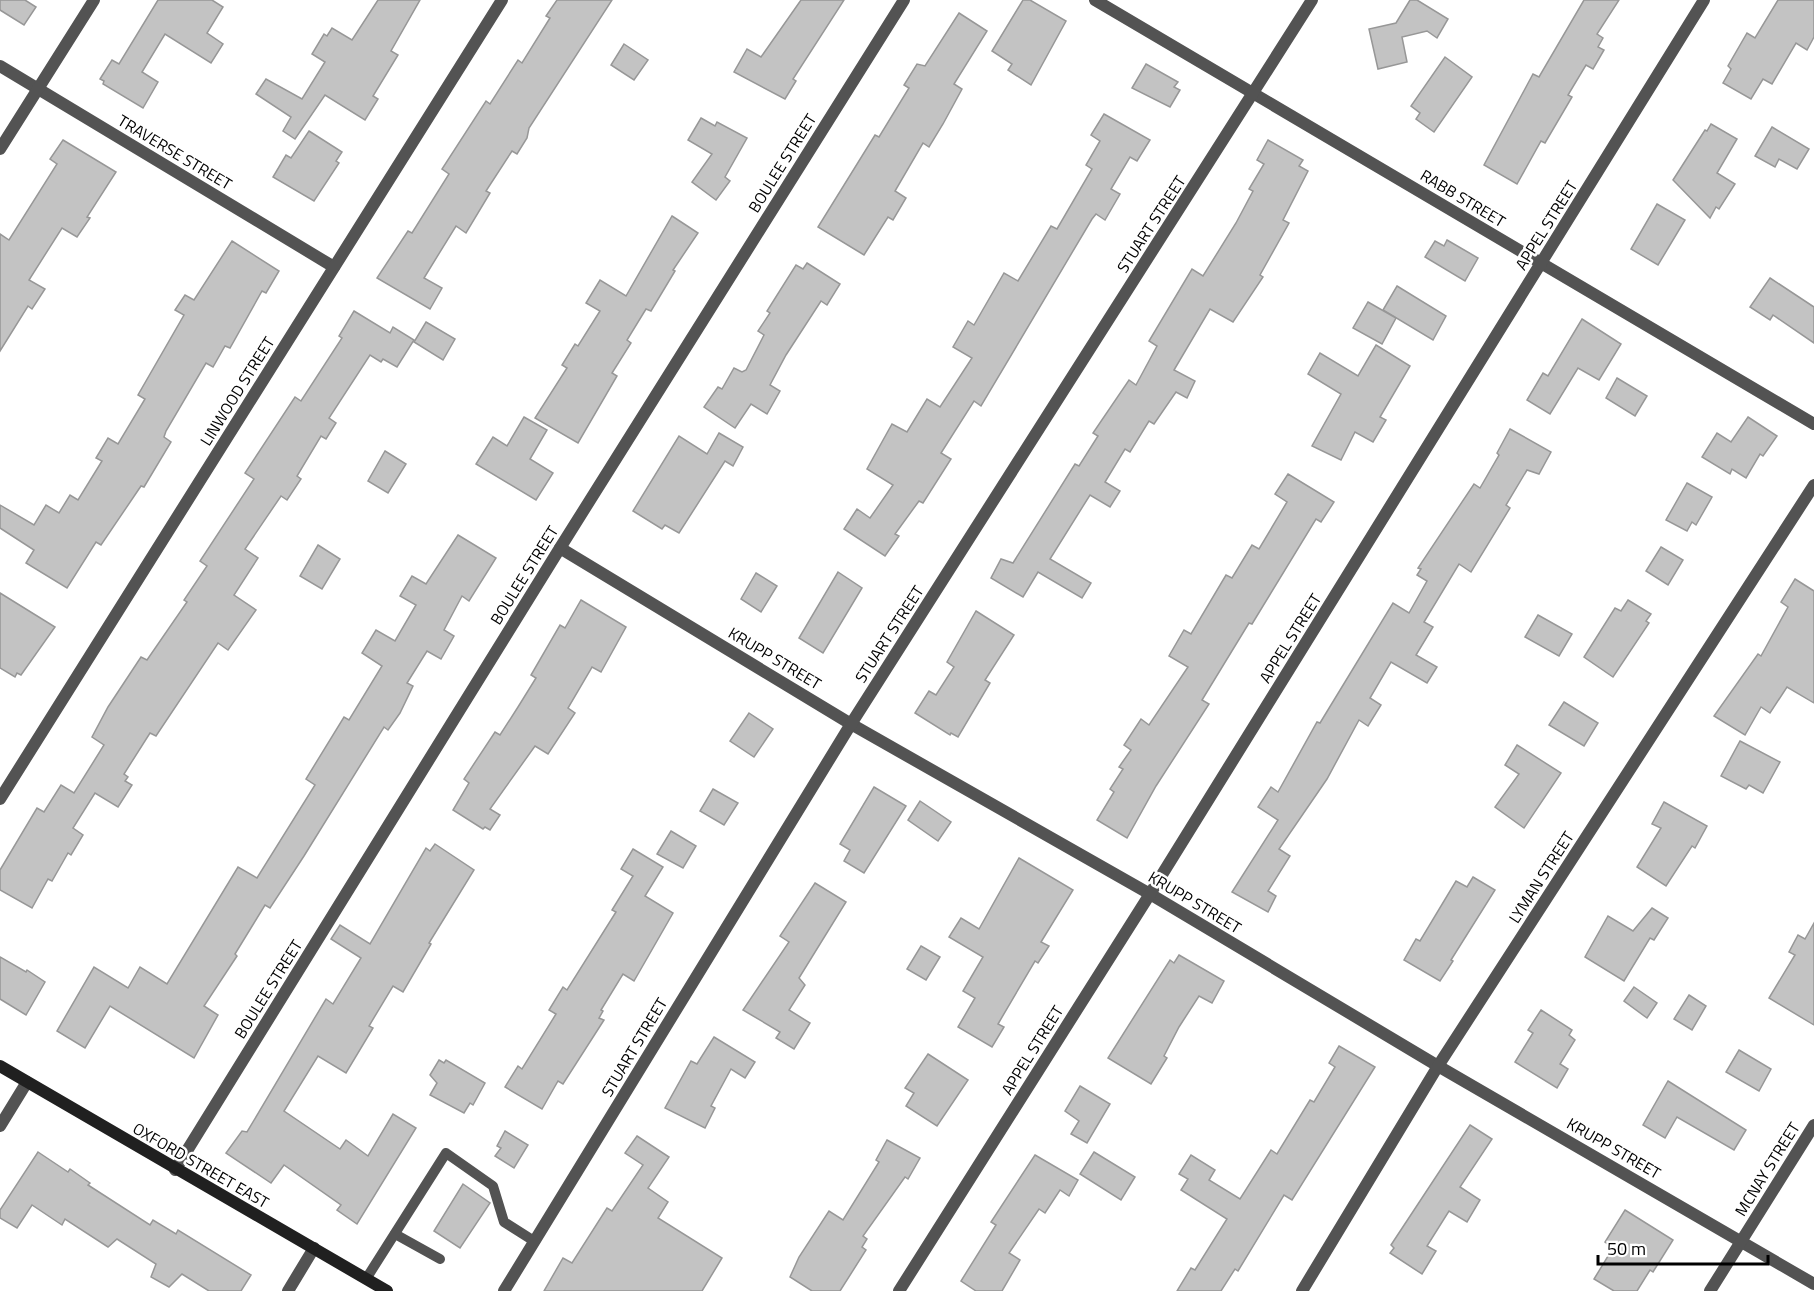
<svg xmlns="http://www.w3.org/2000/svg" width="1814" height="1291" font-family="'Titillium Web',sans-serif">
<rect width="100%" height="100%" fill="#fff"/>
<g fill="#c3c3c3" stroke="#979797" stroke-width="1.5">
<polygon points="0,0 25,0 36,7 24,25 0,10"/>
<polygon points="158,0 212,0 223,7 207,33 223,44 211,63 165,34 142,72 158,82 143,108 103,84 104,81 100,79 112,60 119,64"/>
<polygon points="378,0 420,0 391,51 398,55 373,96 378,99 365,120 325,95 295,139 283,131 291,117 256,94 266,79 302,99 325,62 312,54 324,34 327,36 332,28 352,40"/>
<polygon points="557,0 612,0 529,128 527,138 517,154 512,151 486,191 490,193 466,233 456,226 424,278 442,288 430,309 377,278 408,231 412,233 449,174 442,169 486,101 490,104 518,60 522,63 550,18 546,16"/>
<polygon points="801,0 844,0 793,79 796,81 785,99 734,72 747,49 761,57"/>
<polygon points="1023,0 1030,0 1066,21 1031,85 1008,70 1012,64 992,51"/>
<polygon points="1410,0 1417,0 1448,19 1437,38 1427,31 1402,37 1407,62 1378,69 1369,29 1396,23"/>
<polygon points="1584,0 1619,0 1597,34 1603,38 1598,47 1604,50 1593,69 1586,65 1568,95 1572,97 1545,143 1541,141 1517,184 1484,165 1533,74 1539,77"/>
<polygon points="1778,0 1814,0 1814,37 1807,50 1796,43 1772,84 1763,79 1751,99 1723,83 1731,69 1728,66 1747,33 1755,38"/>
<polygon points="959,13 987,31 954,84 962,89 943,124 929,147 923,143 895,191 906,198 893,220 888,217 864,255 818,227 875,135 879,137 909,88 904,85 917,64 925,66"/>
<polygon points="624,44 648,60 634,80 611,65"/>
<polygon points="1445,57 1472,77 1434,132 1416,119 1420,113 1411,106"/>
<polygon points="1146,64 1178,82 1174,87 1180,90 1170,107 1132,88"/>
<polygon points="1104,114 1150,140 1137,161 1130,157 1111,189 1120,194 1105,220 1096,214 1092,219 981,406 974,401 941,453 951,459 923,503 919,501 895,534 899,536 885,556 844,529 857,509 870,518 893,485 867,469 892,424 907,432 927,399 940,407 972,358 953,347 968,321 974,325 1004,273 1018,281 1051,226 1057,229 1092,169 1086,165 1100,141 1091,135"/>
<polygon points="701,118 715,126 717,122 747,138 725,177 730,181 716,200 692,182 712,154 688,140"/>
<polygon points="1711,124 1737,139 1717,173 1735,184 1719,209 1716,207 1710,218 1673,180 1705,130 1707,131"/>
<polygon points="1772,127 1809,149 1797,169 1779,159 1775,167 1755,156"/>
<polygon points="309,131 342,152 336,161 339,163 314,201 273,177 286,155 291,158"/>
<polygon points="63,140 116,172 87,217 90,218 77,237 62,228 29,280 45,289 32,309 28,306 0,351 0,234 9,240 57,164 50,159"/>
<polygon points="1268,140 1303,160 1299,166 1308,171 1283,220 1289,223 1260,275 1263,277 1233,322 1210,309 1174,370 1195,381 1187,398 1176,392 1154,424 1149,421 1130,452 1125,449 1105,482 1120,491 1110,507 1090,495 1050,559 1091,583 1082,598 1038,572 1023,597 991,578 1001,559 1013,563 1075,464 1079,466 1098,436 1093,433 1129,380 1136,385 1157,346 1149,341 1192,269 1203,276 1236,223 1253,191 1249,189 1264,164 1257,160"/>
<polygon points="1657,204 1685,220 1658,265 1631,249"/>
<polygon points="672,216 698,233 673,270 675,271 651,311 646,309 627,340 631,343 612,373 617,376 578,443 535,418 567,368 562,365 575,344 578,346 600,311 586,303 600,280 626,296"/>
<polygon points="1447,240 1478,258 1465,281 1425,257 1435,241 1444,246"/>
<polygon points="232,241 279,271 266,293 262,291 230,348 225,346 213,367 206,363 166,431 164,437 171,442 144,487 141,486 101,545 96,542 67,588 26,563 34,550 0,528 0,505 34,525 46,505 59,513 70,495 78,500 102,461 96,458 108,438 118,444 145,399 138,395 184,315 175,310 185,295 194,300"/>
<polygon points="807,263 840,284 827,305 821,301 786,355 770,385 780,391 767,414 751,404 735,428 704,407 718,387 722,389 734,368 742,372 746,370 764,335 758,331 770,313 767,311 796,265 803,269"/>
<polygon points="1770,278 1814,307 1814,343 1773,315 1770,320 1750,307"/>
<polygon points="1397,286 1446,316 1433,340 1383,310"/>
<polygon points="1368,302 1396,318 1382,344 1353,328"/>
<polygon points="354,311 390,333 393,327 414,340 397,367 383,359 381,362 370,355 329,418 336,423 326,439 321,436 297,476 301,479 287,500 281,496 245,549 258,558 234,595 256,610 228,650 218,643 156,736 150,733 124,774 128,777 125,781 132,785 118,807 95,793 73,828 83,835 71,855 68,853 52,881 48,879 32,908 0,890 0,870 37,808 44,812 61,785 74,793 104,745 92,737 108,707 141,657 147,660 187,602 184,600 207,566 200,561 254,479 245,473 295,397 301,401 342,338 339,336"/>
<polygon points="1582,319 1621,344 1599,380 1578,368 1550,414 1527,400 1543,373 1548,376"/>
<polygon points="426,322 455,339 443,360 414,342"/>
<polygon points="1376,345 1410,366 1380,417 1386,420 1373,442 1355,432 1341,460 1312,446 1341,394 1308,374 1320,353 1358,376"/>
<polygon points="1617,378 1647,396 1635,416 1606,398"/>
<polygon points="524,417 547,430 530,459 553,473 536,500 476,464 493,437 507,446"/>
<polygon points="1748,417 1777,436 1763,456 1760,454 1746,478 1732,469 1730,474 1702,457 1717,433 1731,442"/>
<polygon points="1510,429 1551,452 1539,474 1527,470 1506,505 1510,508 1471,572 1459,564 1424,622 1433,627 1416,655 1437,667 1427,683 1391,662 1370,698 1381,705 1368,726 1359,720 1327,779 1279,849 1290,856 1268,891 1276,896 1268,912 1232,892 1278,820 1258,807 1271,787 1278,792 1317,722 1320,723 1393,603 1409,613 1427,581 1417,575 1421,569 1418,568 1474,484 1480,488 1499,455 1497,453"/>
<polygon points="719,433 743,447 733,466 725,461 679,533 665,525 662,529 633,511 679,436 707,454"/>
<polygon points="385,451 406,464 388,493 368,481"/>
<polygon points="1288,474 1334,502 1321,522 1316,519 1252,624 1249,623 1202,700 1209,704 1156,786 1127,838 1097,820 1114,792 1110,789 1123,769 1119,767 1131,750 1124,745 1141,719 1149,725 1188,667 1169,656 1184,630 1191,634 1226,575 1232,578 1252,545 1259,549 1287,502 1275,494"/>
<polygon points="1687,483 1712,497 1696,525 1692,522 1687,531 1666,520"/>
<polygon points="458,535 496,558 469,601 462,596 444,630 454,636 441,659 427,651 407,683 413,686 400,713 388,730 384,727 304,856 270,908 265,905 235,954 237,956 204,1006 218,1015 194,1058 110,1006 85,1048 57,1031 94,967 128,988 140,967 167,984 238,867 257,878 315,785 306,779 344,717 349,720 382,666 362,653 376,630 395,641 416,605 400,596 412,576 426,584"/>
<polygon points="318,545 340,559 322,589 300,576"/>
<polygon points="1661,547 1683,560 1668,585 1646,571"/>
<polygon points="838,572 862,588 823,653 799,638"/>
<polygon points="756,573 777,586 761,612 741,599"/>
<polygon points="1795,579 1814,591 1814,703 1787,687 1770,713 1761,707 1745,735 1714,716 1758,654 1761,656 1788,607 1781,602"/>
<polygon points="0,593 55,627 21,675 17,673 15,677 0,668"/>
<polygon points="581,600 626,627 601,672 592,667 591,669 568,708 575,713 548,754 535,746 490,809 500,815 490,830 485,827 483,829 453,810 469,783 464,779 495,732 500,735 518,707 536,678 531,675 560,625 565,628"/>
<polygon points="1628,600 1651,614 1646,621 1649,623 1613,677 1584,657 1615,608 1621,611"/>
<polygon points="976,611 1014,635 985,680 990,683 958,737 951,733 950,735 915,713 929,691 936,695 954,667 947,662"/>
<polygon points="1538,615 1572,634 1559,656 1525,637"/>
<polygon points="1564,702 1598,723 1584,746 1549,725"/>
<polygon points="749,713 773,729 754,757 730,741"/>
<polygon points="1740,741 1780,762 1763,793 1749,785 1746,789 1721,776"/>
<polygon points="1517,745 1561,773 1524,828 1495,807 1519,774 1505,765"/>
<polygon points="874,787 906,806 864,873 844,861 850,850 840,844"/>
<polygon points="713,789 738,803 724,825 700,811"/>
<polygon points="920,801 951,822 938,841 908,820"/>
<polygon points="1664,802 1707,826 1695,848 1692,846 1666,886 1637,867 1661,828 1652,824"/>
<polygon points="671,831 696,846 683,868 657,854"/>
<polygon points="435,844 474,870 429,943 431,944 403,992 393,986 369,1026 373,1028 346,1073 318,1056 284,1111 340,1149 346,1140 368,1156 393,1114 416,1128 357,1224 337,1210 341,1205 284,1165 271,1183 226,1153 242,1131 247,1132 326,999 333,1004 361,958 331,939 340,925 370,944 426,848 430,851"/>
<polygon points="633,849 663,867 645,896 673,913 634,981 623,974 601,1010 603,1011 599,1018 604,1020 563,1084 558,1081 542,1109 505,1087 518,1066 522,1069 556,1014 549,1010 563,987 567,990 616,912 612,910 633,876 621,869"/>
<polygon points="1019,858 1073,890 1041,942 1049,946 1038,963 1035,961 998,1024 1004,1027 992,1047 958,1027 975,998 963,991 983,957 949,937 961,918 979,929"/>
<polygon points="1473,877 1495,890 1451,960 1453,961 1440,981 1404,960 1416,939 1420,941 1456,881 1467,887"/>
<polygon points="815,883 846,902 799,978 805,985 789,1010 810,1023 794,1049 776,1038 780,1032 743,1010 789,942 780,936"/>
<polygon points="1652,908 1668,918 1654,940 1650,938 1624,981 1585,957 1608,916 1633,931"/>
<polygon points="1814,923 1814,1025 1769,998 1795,955 1789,952 1798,935 1805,939"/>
<polygon points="921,946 940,957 926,980 907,969"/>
<polygon points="1179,955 1224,981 1212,1003 1199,996 1179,1027 1164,1056 1167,1058 1151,1084 1108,1058 1170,960 1174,963"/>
<polygon points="0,957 26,972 27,970 45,982 26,1015 0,999"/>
<polygon points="1634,987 1657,1003 1647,1018 1624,1001"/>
<polygon points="1689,995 1706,1006 1692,1030 1674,1019"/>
<polygon points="1541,1010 1572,1030 1569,1035 1575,1040 1560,1064 1568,1069 1557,1088 1515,1062 1533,1033 1528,1030"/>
<polygon points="714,1037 755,1062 745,1078 731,1069 711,1106 715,1108 705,1128 665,1108 691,1061 697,1064"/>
<polygon points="1339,1046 1375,1067 1292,1200 1284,1195 1238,1271 1235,1269 1221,1291 1177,1291 1191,1268 1195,1270 1227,1219 1181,1190 1188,1179 1179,1174 1191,1155 1215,1170 1209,1180 1240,1199 1271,1150 1277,1154 1310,1100 1314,1102 1335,1067 1329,1063"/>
<polygon points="1739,1050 1771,1069 1759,1091 1726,1072"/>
<polygon points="928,1054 968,1080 937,1126 906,1106 914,1093 905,1088"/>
<polygon points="439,1060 444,1063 446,1060 485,1083 473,1105 470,1103 464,1113 430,1095 437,1083 430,1075"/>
<polygon points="1668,1081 1746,1130 1734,1150 1677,1117 1665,1138 1643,1125"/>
<polygon points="1080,1086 1110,1104 1087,1143 1071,1134 1079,1121 1065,1111"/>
<polygon points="1470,1125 1492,1139 1460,1187 1480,1200 1467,1222 1449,1211 1427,1246 1436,1251 1422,1274 1390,1253 1394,1248 1391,1245"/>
<polygon points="505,1131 528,1145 514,1168 495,1156 501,1148 497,1146"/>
<polygon points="637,1136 669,1157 648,1188 668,1202 658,1218 722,1258 702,1291 544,1291 563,1258 572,1263 607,1208 612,1211 643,1165 625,1153"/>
<polygon points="887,1140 920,1158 908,1179 905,1177 863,1236 867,1239 862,1247 866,1250 840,1291 812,1291 790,1277 799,1257 829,1211 843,1220 879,1162 876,1160"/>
<polygon points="38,1152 68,1172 70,1169 90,1183 88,1185 150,1225 153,1220 176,1234 178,1230 251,1275 241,1291 209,1291 182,1274 169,1287 151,1277 156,1264 117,1239 108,1247 65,1219 62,1225 32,1205 17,1228 0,1218 0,1210"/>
<polygon points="1094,1152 1135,1177 1121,1200 1080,1174"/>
<polygon points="1035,1155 1078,1180 1069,1196 1060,1190 1045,1213 1039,1209 1009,1253 1020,1260 1002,1291 976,1291 961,1281 996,1225 991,1222"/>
<polygon points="463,1184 490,1203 460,1248 434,1231"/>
<polygon points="1625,1210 1673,1240 1653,1272 1650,1270 1637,1291 1614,1291 1594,1279 1613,1248 1605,1242"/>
</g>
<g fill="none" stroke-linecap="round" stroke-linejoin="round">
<g stroke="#535353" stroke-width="10">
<polyline points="395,1234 440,1259"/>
<polyline points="366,1279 446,1153 493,1186 504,1222 534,1241"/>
</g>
<g stroke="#535353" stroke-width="12">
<polyline points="1095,0 1814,424"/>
<polyline points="0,66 334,267"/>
<polyline points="560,548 851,724 1150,894 1438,1066 1814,1284"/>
<polyline points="0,799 502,0"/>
<polyline points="0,1126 27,1082"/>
<polyline points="175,1170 560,548 904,0"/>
<polyline points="288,1291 314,1248"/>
<polyline points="504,1291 851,724 1312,0"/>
<polyline points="899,1291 1150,894 1704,0"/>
<polyline points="1302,1291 1438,1066 1814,485"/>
</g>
<g stroke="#535353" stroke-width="12">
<polyline points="0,149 94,0"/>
<polyline points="1710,1291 1814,1125"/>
</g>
<polyline stroke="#202020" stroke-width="12" points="0,1066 387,1291"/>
</g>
<g text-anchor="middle" stroke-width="5" stroke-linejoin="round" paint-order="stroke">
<g font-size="16" fill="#000" stroke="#fff">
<text transform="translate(175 152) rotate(31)" y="6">TRAVERSE STREET</text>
<text transform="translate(782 163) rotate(-58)" y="6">BOULEE STREET</text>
<text transform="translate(1463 198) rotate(31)" y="6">RABB STREET</text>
<text transform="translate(1151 224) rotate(-57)" y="6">STUART STREET</text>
<text transform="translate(1546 225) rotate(-58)" y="6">APPEL STREET</text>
<text transform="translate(237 391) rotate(-58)" y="6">LINWOOD STREET</text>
<text transform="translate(524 575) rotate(-58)" y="6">BOULEE STREET</text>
<text transform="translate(889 634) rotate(-57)" y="6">STUART STREET</text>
<text transform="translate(1290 638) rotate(-58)" y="6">APPEL STREET</text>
<text transform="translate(775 658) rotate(31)" y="6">KRUPP STREET</text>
<text transform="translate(1541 877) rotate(-57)" y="6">LYMAN STREET</text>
<text transform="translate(1195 902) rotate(31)" y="6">KRUPP STREET</text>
<text transform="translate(268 989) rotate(-58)" y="6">BOULEE STREET</text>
<text transform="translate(634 1047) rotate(-59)" y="6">STUART STREET</text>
<text transform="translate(1032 1050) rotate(-58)" y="6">APPEL STREET</text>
<text transform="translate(1614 1148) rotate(30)" y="6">KRUPP STREET</text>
<text transform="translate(201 1165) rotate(30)" y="6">OXFORD STREET EAST</text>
<text transform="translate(1767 1169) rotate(-58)" y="6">MCNAY STREET</text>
</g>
</g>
<path d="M1598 1255v9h170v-9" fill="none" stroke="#000000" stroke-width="3"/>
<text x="1607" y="1255" font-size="18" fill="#000000" stroke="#ffffff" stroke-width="4.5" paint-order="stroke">50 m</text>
</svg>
